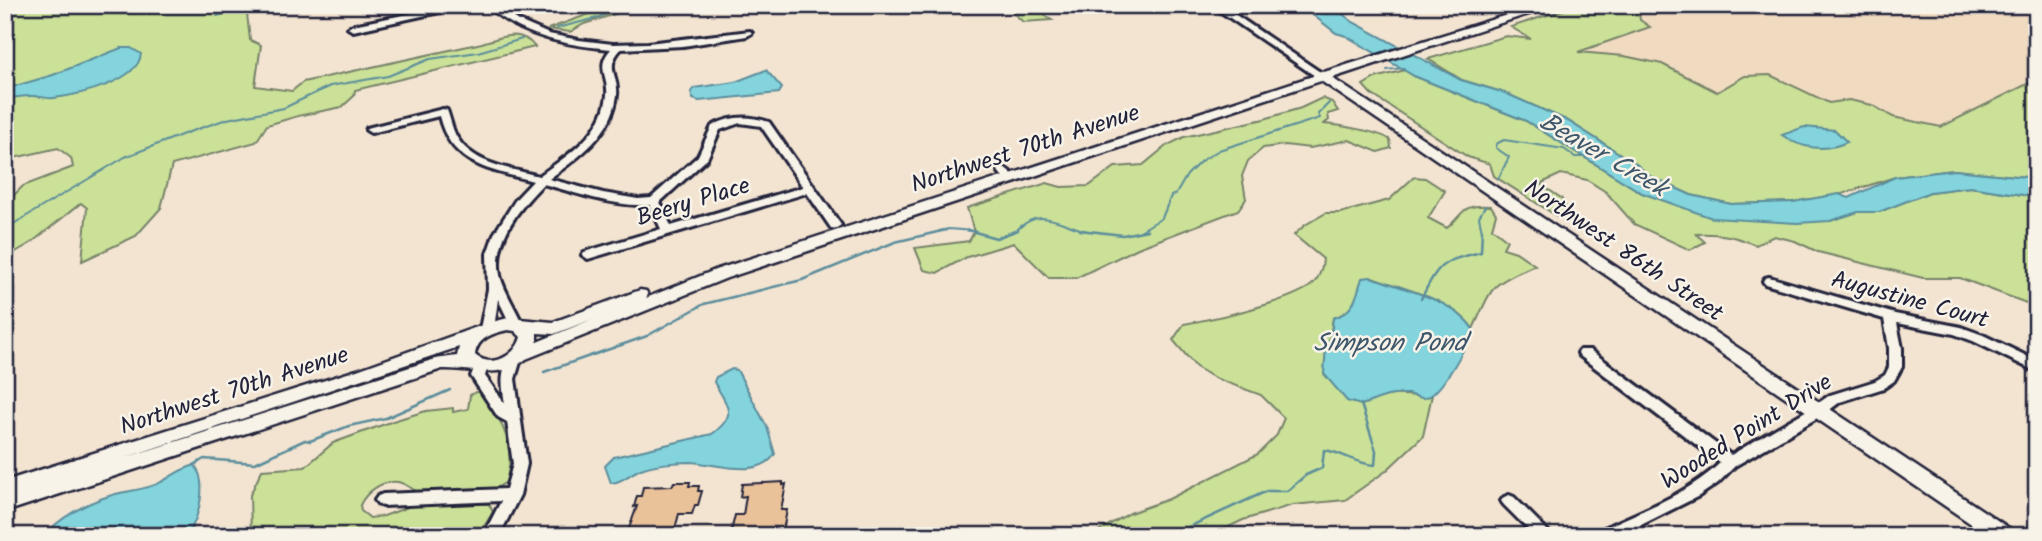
<svg xmlns="http://www.w3.org/2000/svg" width="2042" height="541" font-family="Kalam,sans-serif">
<rect width="100%" height="100%" fill="#f3e4d1"/>
<filter id="ink" filterUnits="userSpaceOnUse"><feTurbulence type="fractalNoise" baseFrequency=".0143" numOctaves="2"/><feDisplacementMap in="SourceGraphic" scale="14" xChannelSelector="R" yChannelSelector="G"/><feConvolveMatrix kernelMatrix="1 2 1 2 8 2 1 2 1" color-interpolation-filters="sRGB"/></filter>
<g filter="url(#ink)">
<polygon fill="#f0dac0" points="1622,5 2037,5 2037,79 1941,127 1893,117 1872,105 1849,100 1829,103 1770,75 1745,76 1717,92 1662,64 1624,56 1576,52 1649,27 1639,19 1639,13"/>
<g fill="#cae197" stroke="#768269" stroke-width="2">
<path d="M5,5H246L250,40L261,45L255,86L292,91L303,82L482,43C502,37 520,28 535,47L355,90L354,96L342,107L298,116L267,125L256,142L172,165L161,208L136,236L82,261L87,208L81,203L31,243L5,258V204L23,186L73,167L71,158L58,148L5,160Z"/>
<polygon points="614,5 643,5 584,24 570,32 548,29"/>
<polygon points="1005,5 1041,5 1046,16 1052,20 1023,22"/>
<polygon points="1578,5 1622,5 1639,13 1640,20 1650,27 1578,52 1624,56 1662,64 1717,92 1745,76 1770,75 1829,103 1849,100 1872,105 1893,117 1941,127 2037,79 2037,178 1954,170 1895,177 1842,194 1793,202 1731,204 1691,195 1651,177 1636,164 1568,121 1505,93 1462,80 1428,59 1506,36 1531,39 1511,27"/>
<path d="M1405,70L1414,76L1526,121L1642,193L1830,221L1858,212H1879L1930,192L1970,187L2037,197V307L1960,278H1923L1818,252L1795,241L1774,236L1756,245C1735,236 1719,233 1696,234L1705,242L1690,250L1634,224L1606,192L1587,180L1561,174L1540,184L1561,198L1573,219L1560,218L1494,176L1490,164L1468,157L1371,94L1363,85L1375,78Z"/>
<path d="M1322,98L1332,102L1338,111L1328,114L1329,120L1324,124C1338,125 1382,132 1390,140L1391,148L1378,152L1349,140L1310,148L1285,145L1263,148L1248,161L1242,176L1246,199L1238,210L1138,248L1076,278H1049L1014,243L967,257L937,273L924,270L915,248L969,241L974,232L967,208L1047,183L1061,187L1089,186L1115,167L1143,165L1166,146L1184,137L1264,119L1301,108Z"/>
<path d="M1414,177L1425,178L1445,191L1428,218L1447,228C1465,213 1460,204 1491,206L1496,214L1492,228L1507,240L1503,248L1516,252L1535,265C1488,286 1494,284 1473,329C1453,299 1403,289 1372,277L1360,284C1359,301 1350,313 1333,318C1326,372 1309,371 1361,405C1372,401 1381,396 1393,395C1407,393 1420,399 1432,395L1423,436L1386,471L1345,500L1293,505L1243,520L1210,536H1090L1130,513L1169,499L1258,454L1277,435L1284,418L1261,395L1215,378L1196,367L1173,340L1184,324C1216,318 1282,304 1309,287C1318,281 1322,270 1323,259L1294,235L1305,225L1326,213H1340L1389,200Z"/>
<path d="M481,390C501,419 517,446 506,482L492,491L424,493C413,492 408,484 398,482C382,480 366,492 360,505L361,511L370,518L384,516L416,504H489L493,512L478,536H251L250,495L262,470L305,467L333,443L396,420L426,411L453,408V412L468,409L470,395Z"/>
</g>
<g fill="#83d4dc" stroke="#5c8d9c" stroke-width="2">
<polygon points="1300,5 1331,5 1353,22 1461,80 1505,93 1568,121 1636,164 1651,177 1691,195 1731,204 1793,202 1839,194 1849,198 1895,177 1954,170 2037,178 2037,197 1970,187 1930,192 1879,212 1858,212 1830,221 1797,223 1712,218 1642,193 1526,121 1414,76 1346,36 1336,33"/>
<path d="M121,48H131L141,54C138,82 78,95 54,98C46,99 40,96 32,96C23,96 14,98 5,98V89L53,75Z"/>
<polygon points="766,70 782,88 779,93 699,101 693,99 691,92 694,88 735,82"/>
<path d="M1804,127L1835,130L1847,142C1825,152 1801,149 1782,135Z"/>
<path d="M1371,277C1403,289 1453,299 1473,329C1467,344 1441,397 1424,398C1419,398 1413,395 1408,394C1390,393 1377,400 1361,405L1347,401L1324,374L1326,346L1331,337L1333,318C1355,312 1356,297 1362,278Z"/>
<path d="M732,369L737,370L767,427L775,454C759,480 714,463 690,462C676,462 654,464 641,469C630,473 622,483 611,483L605,466L614,457L712,434C738,415 728,407 714,382L716,377Z"/>
<path d="M195,465C208,484 199,518 187,536H44C59,518 86,503 109,496C125,490 145,491 161,482C176,474 176,471 195,465Z"/>
</g>
<g fill="none" stroke-linecap="round" stroke-linejoin="round">
<g stroke="#5c8d9c" stroke-width="2">
<polyline points="217,16 253,5"/>
<polyline points="557,28 597,18 626,5"/>
<polyline points="1387,70 1404,68"/>
<polyline points="1498,179 1509,157 1496,148 1496,144 1504,140 1564,149 1575,157 1587,157"/>
<polyline points="5,229 125,157 189,132 227,119 284,108 330,86 388,76 430,59 478,52 522,39"/>
<polyline points="939,231 949,229 974,231"/>
<path d="M1016,231C1040,205 1060,225 1087,231"/>
<polyline points="1140,231 1162,218 1171,196 1176,194 1187,175 1201,161 1219,150 1320,118 1318,114 1329,103"/>
<polyline points="1482,231 1479,217 1485,206"/>
</g>
<g stroke="#5c8d9c" stroke-width="2.5">
<polyline points="968,230 996,238 1018,230"/>
<polyline points="1080,230 1123,235 1147,230"/>
<path d="M1421,299C1440,262 1440,262 1481,252L1482,230"/>
<polyline points="544,372 647,336 704,304 802,280 895,242 946,230"/>
<polyline points="194,465 204,459 255,463 305,440 310,441 349,426 386,418 450,390"/>
<path d="M1169,536L1267,491H1287L1306,475L1322,468L1324,450C1342,452 1356,464 1375,465L1376,451L1361,404"/>
</g>
</g>
<g fill="#e9c29a" stroke="#22223b" stroke-width="2">
<polygon points="674,482 690,482 689,486 699,486 698,491 702,491 698,505 695,505 692,514 679,514 673,536 627,534 637,506 634,507 637,496 641,496 643,487 672,486"/>
<polygon points="783,482 783,485 786,484 781,510 787,510 783,531 778,531 777,536 730,536 735,515 743,515 746,496 740,497 742,484"/>
</g>
<g fill="none" stroke-linecap="round" stroke-linejoin="round">
<g stroke="#22223b" stroke-width="6">
<g id="minor">
<polygon points="454,5 472,5 353,31 348,28 353,25"/>
<path d="M486,5H496L519,21L549,34L579,40L613,44L648,43L750,31L752,33L747,36L683,46L621,49C604,68 619,75 617,95C612,135 579,157 549,179L603,193L638,199L651,198L698,156L712,126C730,116 749,115 769,122L841,225L835,229L831,228L807,193L588,259L582,255L584,252L661,229L650,205C614,207 577,193 543,184C520,207 493,240 500,275C503,289 517,311 523,325L517,329L512,328L498,299L494,329L492,332H482L480,329L488,289L487,254L494,234L516,199L533,181C491,170 451,166 439,116L371,133L366,130L367,128L443,109L447,110C450,118 452,128 456,136C473,165 510,168 539,176C568,155 603,134 607,95C609,76 595,67 611,49C566,45 521,37 486,5ZM740,123L761,126L803,187L671,226L660,202L707,159L720,130Z"/>
<polygon points="1211,5 1221,5 1320,72 1318,74 1312,74"/>
<path d="M1003,168C1009,169 1013,175 1017,180L1015,182H1007L998,171L999,169Z"/>
<path d="M1769,277L1895,314L1961,327L1983,335L2037,361V372L1973,341L1954,334L1897,323L1902,348V367L1894,381L1884,388L1840,402L1824,414L1735,466L1718,483L1699,496L1619,536H1596L1598,531C1640,511 1687,495 1720,463L1580,356L1578,353L1580,350H1590L1731,455L1814,406L1830,395L1875,381L1885,375L1889,367V348L1884,319L1765,284L1763,281L1765,278Z"/>
<path d="M514,354L519,356L521,359L515,379L527,464L520,495L499,536H483L501,501L383,506L378,504L375,500L378,496L383,494L506,489L513,464L507,422L498,417L471,376L476,363H486L488,366L485,376L505,404C502,385 500,374 509,356Z"/>
<polygon points="1509,495 1514,497 1553,536 1535,536 1504,505 1501,501 1504,497"/>
</g>
</g>
<g stroke="#22223b" stroke-width="5">
<path id="major" d="M1539,5H1556L1332,78L2012,530L2015,536H1989L1321,81L727,278L526,359C500,380 472,368 442,369L5,512V481L357,370L488,323L508,318L553,322L640,290L646,291L648,295L646,298L715,270L1313,76V70L1324,72ZM593,319L537,342V333L554,334ZM508,330L515,331L521,337C516,356 491,369 475,355C477,338 493,333 508,330ZM459,347L457,356L435,359L124,458Z"/>
</g>
<use href="#minor" fill="#f7f3e8" fill-rule="evenodd"/>
<use href="#major" fill="#f7f3e8" fill-rule="evenodd"/>
</g>
</g>
<g text-anchor="middle" stroke-width="5" stroke-linejoin="round" paint-order="stroke">
<g font-size="24" fill="#22223b" stroke="#f7f3e8">
<text transform="translate(1025 148) rotate(-18)" y="8">Northwest 70th Avenue</text>
<text transform="translate(693 201) rotate(-17)" y="8">Beery Place</text>
<text transform="translate(1624 250) rotate(34)" y="8">Northwest 86th Street</text>
<text transform="translate(1910 299) rotate(15)" y="8">Augustine Court</text>
<text transform="translate(234 390) rotate(-18)" y="8">Northwest 70th Avenue</text>
<text transform="translate(1746 431) rotate(-32)" y="8">Wooded Point Drive</text>
</g>
<g font-size="26" font-style="italic" fill="#3f576b" stroke="#f7f3e8">
<text transform="translate(1604 154) rotate(30)" y="9">Beaver Creek</text>
<text x="1390" y="351">Simpson Pond</text>
</g>
</g>
<rect width="2042" height="541" fill="none" stroke="#f7f3e8" stroke-width="28"/>
<rect x="14" y="14" width="2014" height="513" fill="none" stroke="#22223b" stroke-width="2.5" filter="url(#ink)"/>
</svg>
